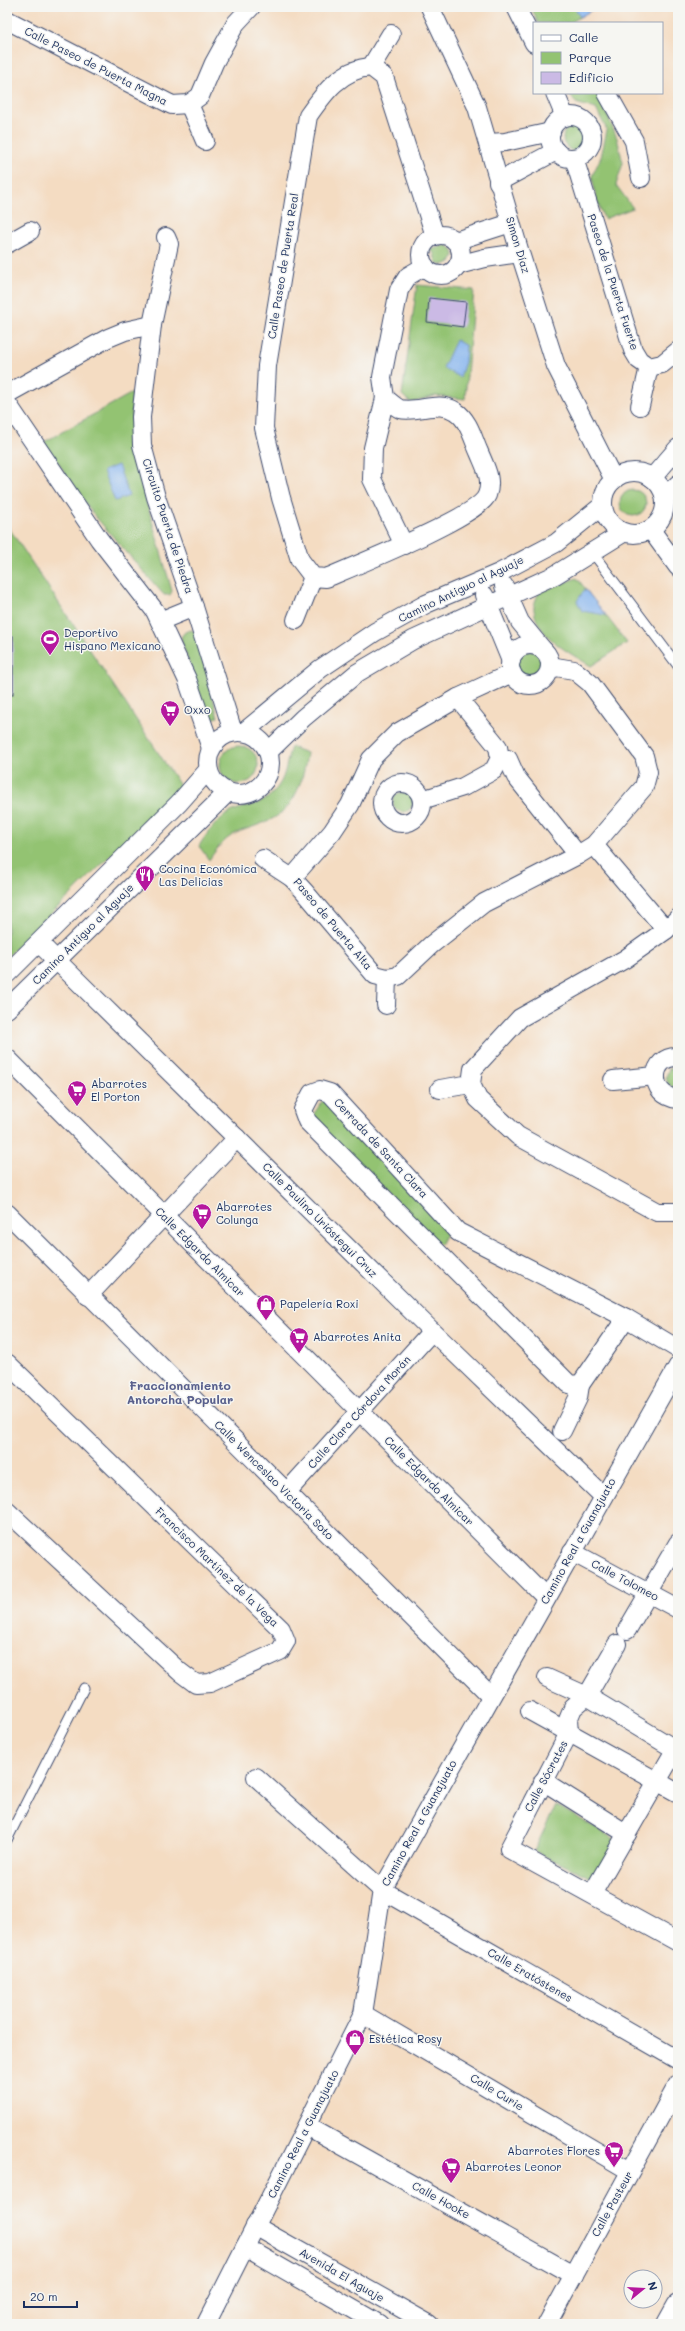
<svg xmlns="http://www.w3.org/2000/svg" width="685" height="2331" font-family="Mali,sans-serif">
<rect width="100%" height="100%" fill="#f6f6f2"/>
<filter id="ink" filterUnits="userSpaceOnUse"><feTurbulence type="fractalNoise" baseFrequency=".025" numOctaves="2"/><feDisplacementMap in="SourceGraphic" scale="8" xChannelSelector="R" yChannelSelector="G"/><feConvolveMatrix kernelMatrix="1 2 1 2 8 2 1 2 1" color-interpolation-filters="sRGB"/></filter>
<filter id="wash" filterUnits="userSpaceOnUse"><feTurbulence type="fractalNoise" baseFrequency=".012" numOctaves="4" result="noise"/><feDisplacementMap in="SourceGraphic" scale="16" xChannelSelector="R" yChannelSelector="G"/><feGaussianBlur stdDeviation="0.9" result="paint"/><feColorMatrix in="noise" values="0 0 0 0 0 0 0 0 0 0 0 0 0 0 0 0 0 1.4 0 .05"/><feComposite in="paint" operator="in"/></filter>
<g filter="url(#wash)">
<rect width="100%" height="100%" fill="#f4dcc2"/>
<g fill="#93c372" stroke="#577968">
<polygon points="531,7 596,7 570,23 538,23"/>
<polygon points="569,93 598,93 617,138 623,163 616,185 633,208 604,219 596,198 592,176 601,157 607,130 596,109 576,103"/>
<circle cx="576" cy="138" r="13"/>
<polygon points="446,245 452,249 454,255 451,262 442,265 436,262 434,253 430,250"/>
<polygon points="417,285 474,290 465,399 435,396 411,403 402,395"/>
<polygon points="132,393 132,429 141,482 172,591 170,595 164,595 93,514 44,442"/>
<circle cx="633" cy="503" r="13"/>
<polygon points="7,525 181,787 7,957"/>
<path d="M577,578L627,643L591,666C570,653 537,637 534,610C533,605 537,597 539,592Z"/>
<polygon points="191,630 196,632 218,717 209,720 183,646 181,637 185,632"/>
<circle cx="530" cy="665" r="14"/>
<circle cx="239" cy="765" r="19"/>
<path d="M291,747L307,753C304,777 296,807 272,819C241,834 231,827 209,860L199,846C206,834 220,816 233,811C254,802 264,807 279,785C286,775 287,758 291,747Z"/>
<circle cx="403" cy="802" r="10"/>
<polygon points="678,1066 678,1090 668,1084 666,1077 669,1069"/>
<polygon points="325,1097 447,1232 440,1245 311,1118"/>
<polygon points="556,1805 618,1841 598,1881 534,1851"/>
</g>
<g fill="#83b2ee" stroke="#4f70a6">
<polygon points="574,7 597,7 580,17"/>
<polygon points="456,340 466,346 465,362 460,377 443,368"/>
<polygon points="118,465 129,496 115,501 103,471"/>
<polygon points="585,589 606,615 582,611 577,601"/>
</g>
<g id="blocks">
<g fill="#cbbae5">
<polygon points="429,298 466,302 463,327 427,322"/>
<rect x="7" y="636" width="6" height="59"/>
</g>
</g>
</g>
<g filter="url(#ink)">
<use href="#blocks" fill-opacity="0" stroke="#3c496d" stroke-width="1"/>
<g fill="none" stroke-linecap="round" stroke-linejoin="round">
<g stroke="#3c496d" stroke-width="11">
<g id="lane">
<polyline points="592,552 678,666"/>
<polyline points="7,1840 84,1688"/>
</g>
</g>
<g stroke="#3c496d" stroke-width="20">
<g id="street">
<polyline points="430,7 477,107 520,253 556,366 614,480"/>
<polyline points="516,7 534,43"/>
<polyline points="7,20 172,105 189,104 200,96 214,63 236,23 251,7"/>
<polyline points="371,67 391,34"/>
<polyline points="555,93 565,117"/>
<polyline points="607,93 634,141 641,178"/>
<polyline points="189,104 205,141"/>
<circle cx="571" cy="137" r="21"/>
<polyline points="488,143 505,142 551,132"/>
<polyline points="574,158 633,350 639,360 649,367 662,364 678,351"/>
<polyline points="498,182 556,151"/>
<circle cx="441" cy="255" r="20"/>
<polyline points="166,237 169,244 152,325 141,417 142,445 156,497 194,607 233,732"/>
<polyline points="455,241 511,223"/>
<polyline points="7,244 30,231"/>
<polyline points="458,265 485,258 520,253"/>
<path d="M425,266L408,276L399,290L382,377L385,398C389,401 395,407 400,409C418,413 439,400 455,411C469,420 473,439 479,452C485,467 493,479 487,495C479,516 352,567 326,578L313,577L300,560L281,498L264,428L267,366L308,116C324,93 341,69 371,67L384,77L435,236"/>
<polyline points="7,394 108,338 125,331 152,325"/>
<polyline points="385,398 373,448 372,479 404,545"/>
<polyline points="7,403 99,539 155,611 187,679 211,748"/>
<polyline points="640,406 649,367"/>
<circle cx="634" cy="503" r="31"/>
<polyline points="652,478 678,448"/>
<polyline points="665,497 678,484"/>
<polyline points="651,530 678,567"/>
<polyline points="504,586 520,622 543,650"/>
<polyline points="484,595 511,661"/>
<polyline points="296,620 313,577"/>
<polyline points="160,621 194,607"/>
<circle cx="530" cy="665" r="20"/>
<polyline points="458,698 498,747 500,758"/>
<circle cx="239" cy="763" r="31"/>
<polyline points="244,732 320,669 375,632 426,604 499,573 556,543 603,505"/>
<polyline points="268,752 303,718 357,673 413,640 555,575 623,533"/>
<polyline points="508,759 516,777 578,855"/>
<circle cx="402" cy="803" r="20"/>
<polyline points="422,800 463,787 494,770 500,758"/>
<polyline points="594,845 666,930"/>
<polyline points="263,859 292,878 304,891 375,975 387,978 398,976 431,945 484,903 578,855 594,845 644,787 648,772 644,756 590,683 574,670 550,666"/>
<polyline points="292,878 332,832 350,805 371,759 397,733 458,698 512,673"/>
<polyline points="678,918 666,930 625,959 520,1018 473,1069 471,1084 478,1099 518,1136 657,1212 678,1212"/>
<polyline points="39,943 432,1331 603,1496"/>
<polyline points="7,974 179,803 208,770"/>
<polyline points="386,1005 387,978"/>
<polyline points="7,1009 227,793"/>
<path d="M678,1057C650,1055 647,1096 678,1099"/>
<polyline points="7,1058 546,1598"/>
<polyline points="613,1080 656,1076"/>
<polyline points="440,1089 471,1084"/>
<polyline points="7,1213 490,1695"/>
<polyline points="88,1296 237,1138"/>
<polyline points="7,1363 281,1629 286,1641 280,1651 210,1683 196,1684 180,1672 7,1511"/>
<polyline points="580,1385 569,1384 307,1121 303,1110 312,1093 320,1090 330,1093 458,1232 626,1318 678,1349"/>
<polyline points="580,1385 626,1318"/>
<polyline points="562,1431 578,1398 580,1385"/>
<polyline points="286,1493 432,1331"/>
<polyline points="572,1552 678,1609"/>
<polyline points="627,1630 678,1543"/>
<polyline points="617,1644 587,1696 573,1708 568,1720 569,1733 509,1849 678,1942"/>
<polyline points="547,1678 587,1696 678,1751"/>
<polyline points="530,1711 678,1793"/>
<polyline points="256,1777 382,1890 678,2060"/>
<polyline points="543,1781 627,1834"/>
<polyline points="592,1894 678,1745"/>
<polyline points="363,2014 630,2171"/>
<polyline points="307,2126 574,2275"/>
<polyline points="255,2226 429,2324"/>
<polyline points="245,2247 379,2324"/>
<polyline points="206,2324 363,2014 382,1890 678,1366"/>
<polyline points="547,2324 678,2084"/>
</g>
</g>
<g stroke="#3c496d" stroke-width="24">
<polyline id="secondary" points="668,2324 678,2306"/>
</g>
<use href="#lane" stroke="#fff" stroke-width="9"/>
<use href="#street" stroke="#fff" stroke-width="18"/>
<use href="#secondary" stroke="#fff" stroke-width="22"/>
</g>
</g>
<defs>
<g id="stadium-pin" transform="scale(1)"><path d="M0 17L-7.5 6A9.5 9.5 0 1 1 7.5 6Z" fill="#b5179e" stroke="#f6f6f2"/><path d="M0-5a6.5 5 0 1 0 0 10a6.5 5 0 1 0 0-10ZM-3.5-1.8h7v3.6h-7Z" fill="#fff"/></g>
<g id="supermarket-pin" transform="scale(1)"><path d="M0 17L-7.5 6A9.5 9.5 0 1 1 7.5 6Z" fill="#b5179e" stroke="#f6f6f2"/><path d="M-6-5.5h2.5l.6 2H6L4.5 2H-2.5L-4.4-4H-6ZM-1.5 3.2a1.3 1.3 0 1 0 .1 0ZM3 3.2a1.3 1.3 0 1 0 .1 0Z" fill="#fff"/></g>
<g id="restaurant-pin" transform="scale(1)"><path d="M0 17L-7.5 6A9.5 9.5 0 1 1 7.5 6Z" fill="#b5179e" stroke="#f6f6f2"/><path d="M-5-6h1v4h1v-4h1v4h1v-4h1v5L-1.5 .5V6h-2V.5L-5-1ZM5-6V6H3V1.5H1.5Q1.5-4 5-6Z" fill="#fff"/></g>
<g id="shop-pin" transform="scale(1)"><path d="M0 17L-7.5 6A9.5 9.5 0 1 1 7.5 6Z" fill="#b5179e" stroke="#f6f6f2"/><path d="M-5-2.5h2.3a2.7 3.5 0 0 1 5.4 0H5L5.5 6h-11ZM-1.5-2.5h3a1.5 2.3 0 0 0-3 0Z" fill="#fff"/></g>
</defs>
<g fill-rule="evenodd">
<use href="#stadium-pin" x="50" y="639"/>
<use href="#supermarket-pin" x="170" y="710"/>
<use href="#restaurant-pin" x="145" y="875"/>
<use href="#supermarket-pin" x="77" y="1090"/>
<use href="#supermarket-pin" x="202" y="1213"/>
<use href="#shop-pin" x="266" y="1304"/>
<use href="#supermarket-pin" x="299" y="1337"/>
<use href="#shop-pin" x="355" y="2039"/>
<use href="#supermarket-pin" x="614" y="2151"/>
<use href="#supermarket-pin" x="451" y="2167"/>
</g>
<g text-anchor="middle" stroke-width="3" stroke-linejoin="round" paint-order="stroke">
<g font-size="11" fill="#1b2f5e" stroke="#f6f6f2">
<text transform="translate(96 66) rotate(27)" y="4">Calle Paseo de Puerta Magna</text>
<text transform="translate(518 245) rotate(73)" y="4">Simon Díaz</text>
<text transform="translate(283 266) rotate(-81)" y="4">Calle Paseo de Puerta Real</text>
<text transform="translate(613 282) rotate(72)" y="4">Paseo de la Puerta Fuerte</text>
<text transform="translate(168 526) rotate(72)" y="4">Circuito Puerta de Piedra</text>
<text transform="translate(461 589) rotate(-26)" y="4">Camino Antiguo al Aguaje</text>
<text transform="translate(333 924) rotate(50)" y="4">Paseo de Puerta Alta</text>
<text transform="translate(83 934) rotate(-45)" y="4">Camino Antiguo al Aguaje</text>
<text transform="translate(381 1148) rotate(47)" y="4">Cerrada de Santa Clara</text>
<text transform="translate(320 1220) rotate(45)" y="4">Calle Paulino Urióstegui Cruz</text>
<text transform="translate(200 1252) rotate(45)" y="4">Calle Edgardo Almicar</text>
<text transform="translate(359 1412) rotate(-48)" y="4">Calle Clara Córdova Morán</text>
<text transform="translate(274 1480) rotate(45)" y="4">Calle Wenceslao Victoria Soto</text>
<text transform="translate(429 1481) rotate(45)" y="4">Calle Edgardo Almicar</text>
<text transform="translate(578 1541) rotate(-61)" y="4">Camino Real a Guanajuato</text>
<text transform="translate(217 1567) rotate(44)" y="4">Francisco Martínez de la Vega</text>
<text transform="translate(625 1580) rotate(28)" y="4">Calle Tolomeo</text>
<text transform="translate(546 1776) rotate(-62)" y="4">Calle Sócrates</text>
<text transform="translate(419 1823) rotate(-61)" y="4">Camino Real a Guanajuato</text>
<text transform="translate(530 1975) rotate(30)" y="4">Calle Eratóstenes</text>
<text transform="translate(497 2092) rotate(31)" y="4">Calle Curie</text>
<text transform="translate(303 2134) rotate(-63)" y="4">Camino Real a Guanajuato</text>
<text transform="translate(441 2200) rotate(29)" y="4">Calle Hooke</text>
<text transform="translate(612 2204) rotate(-61)" y="4">Calle Pasteur</text>
<text transform="translate(342 2275) rotate(30)" y="4">Avenida El Aguaje</text>
</g>
<g font-size="11" fill="#1b2f5e" stroke="#f6f6f2" text-anchor="start">
<text x="64" y="637">Deportivo<tspan x="64" dy="13">Hispano Mexicano</tspan></text>
<text x="184" y="714">Oxxo</text>
<text x="159" y="873">Cocina Económica<tspan x="159" dy="13">Las Delicias</tspan></text>
<text x="91" y="1088">Abarrotes<tspan x="91" dy="13">El Porton</tspan></text>
<text x="216" y="1211">Abarrotes<tspan x="216" dy="13">Colunga</tspan></text>
<text x="280" y="1308">Papelería Roxi</text>
<text x="313" y="1341">Abarrotes Anita</text>
<text x="369" y="2043">Estética Rosy</text>
<text x="600" y="2155" text-anchor="end">Abarrotes Flores</text>
<text x="465" y="2171">Abarrotes Leonor</text>
</g>
<g font-size="12" font-weight="bold" fill="#59608d" stroke="#f6f6f2">
<text x="180" y="1390">Fraccionamiento<tspan x="180" dy="14">Antorcha Popular</tspan></text>
</g>
</g>
<rect width="685" height="2331" fill="none" stroke="#f6f6f2" stroke-width="24"/>
<rect x="533" y="22" width="130" height="72" fill="#f6f6f2" stroke="#9ea6b7"/>
<rect x="541" y="35" width="20" height="6" fill="#ffffff" stroke="#9ea6b7"/>
<text x="569" y="42" font-size="12" fill="#1b2f5e">Calle</text>
<rect x="541" y="52" width="20" height="12" fill="#93c372" stroke="#9ea6b7"/>
<text x="569" y="62" font-size="12" fill="#1b2f5e">Parque</text>
<rect x="541" y="72" width="20" height="12" fill="#cbbae5" stroke="#9ea6b7"/>
<text x="569" y="82" font-size="12" fill="#1b2f5e">Edificio</text>
<g transform="translate(643 2289) rotate(72)"><circle r="19" fill="#f6f6f2" stroke="#9ea6b7"/>
<path d="M0-3L7 15L0 10L-7 15Z" fill="#b5179e"/>
<text y="-6" font-size="11" font-weight="bold" text-anchor="middle" fill="#1b2f5e">N</text>
</g>
<path d="M24 2301v6h53v-6" fill="none" stroke="#1b2f5e" stroke-width="2"/>
<text x="30" y="2301" font-size="12" fill="#1b2f5e" stroke="#f6f6f2" stroke-width="3" paint-order="stroke">20 m</text>
</svg>
